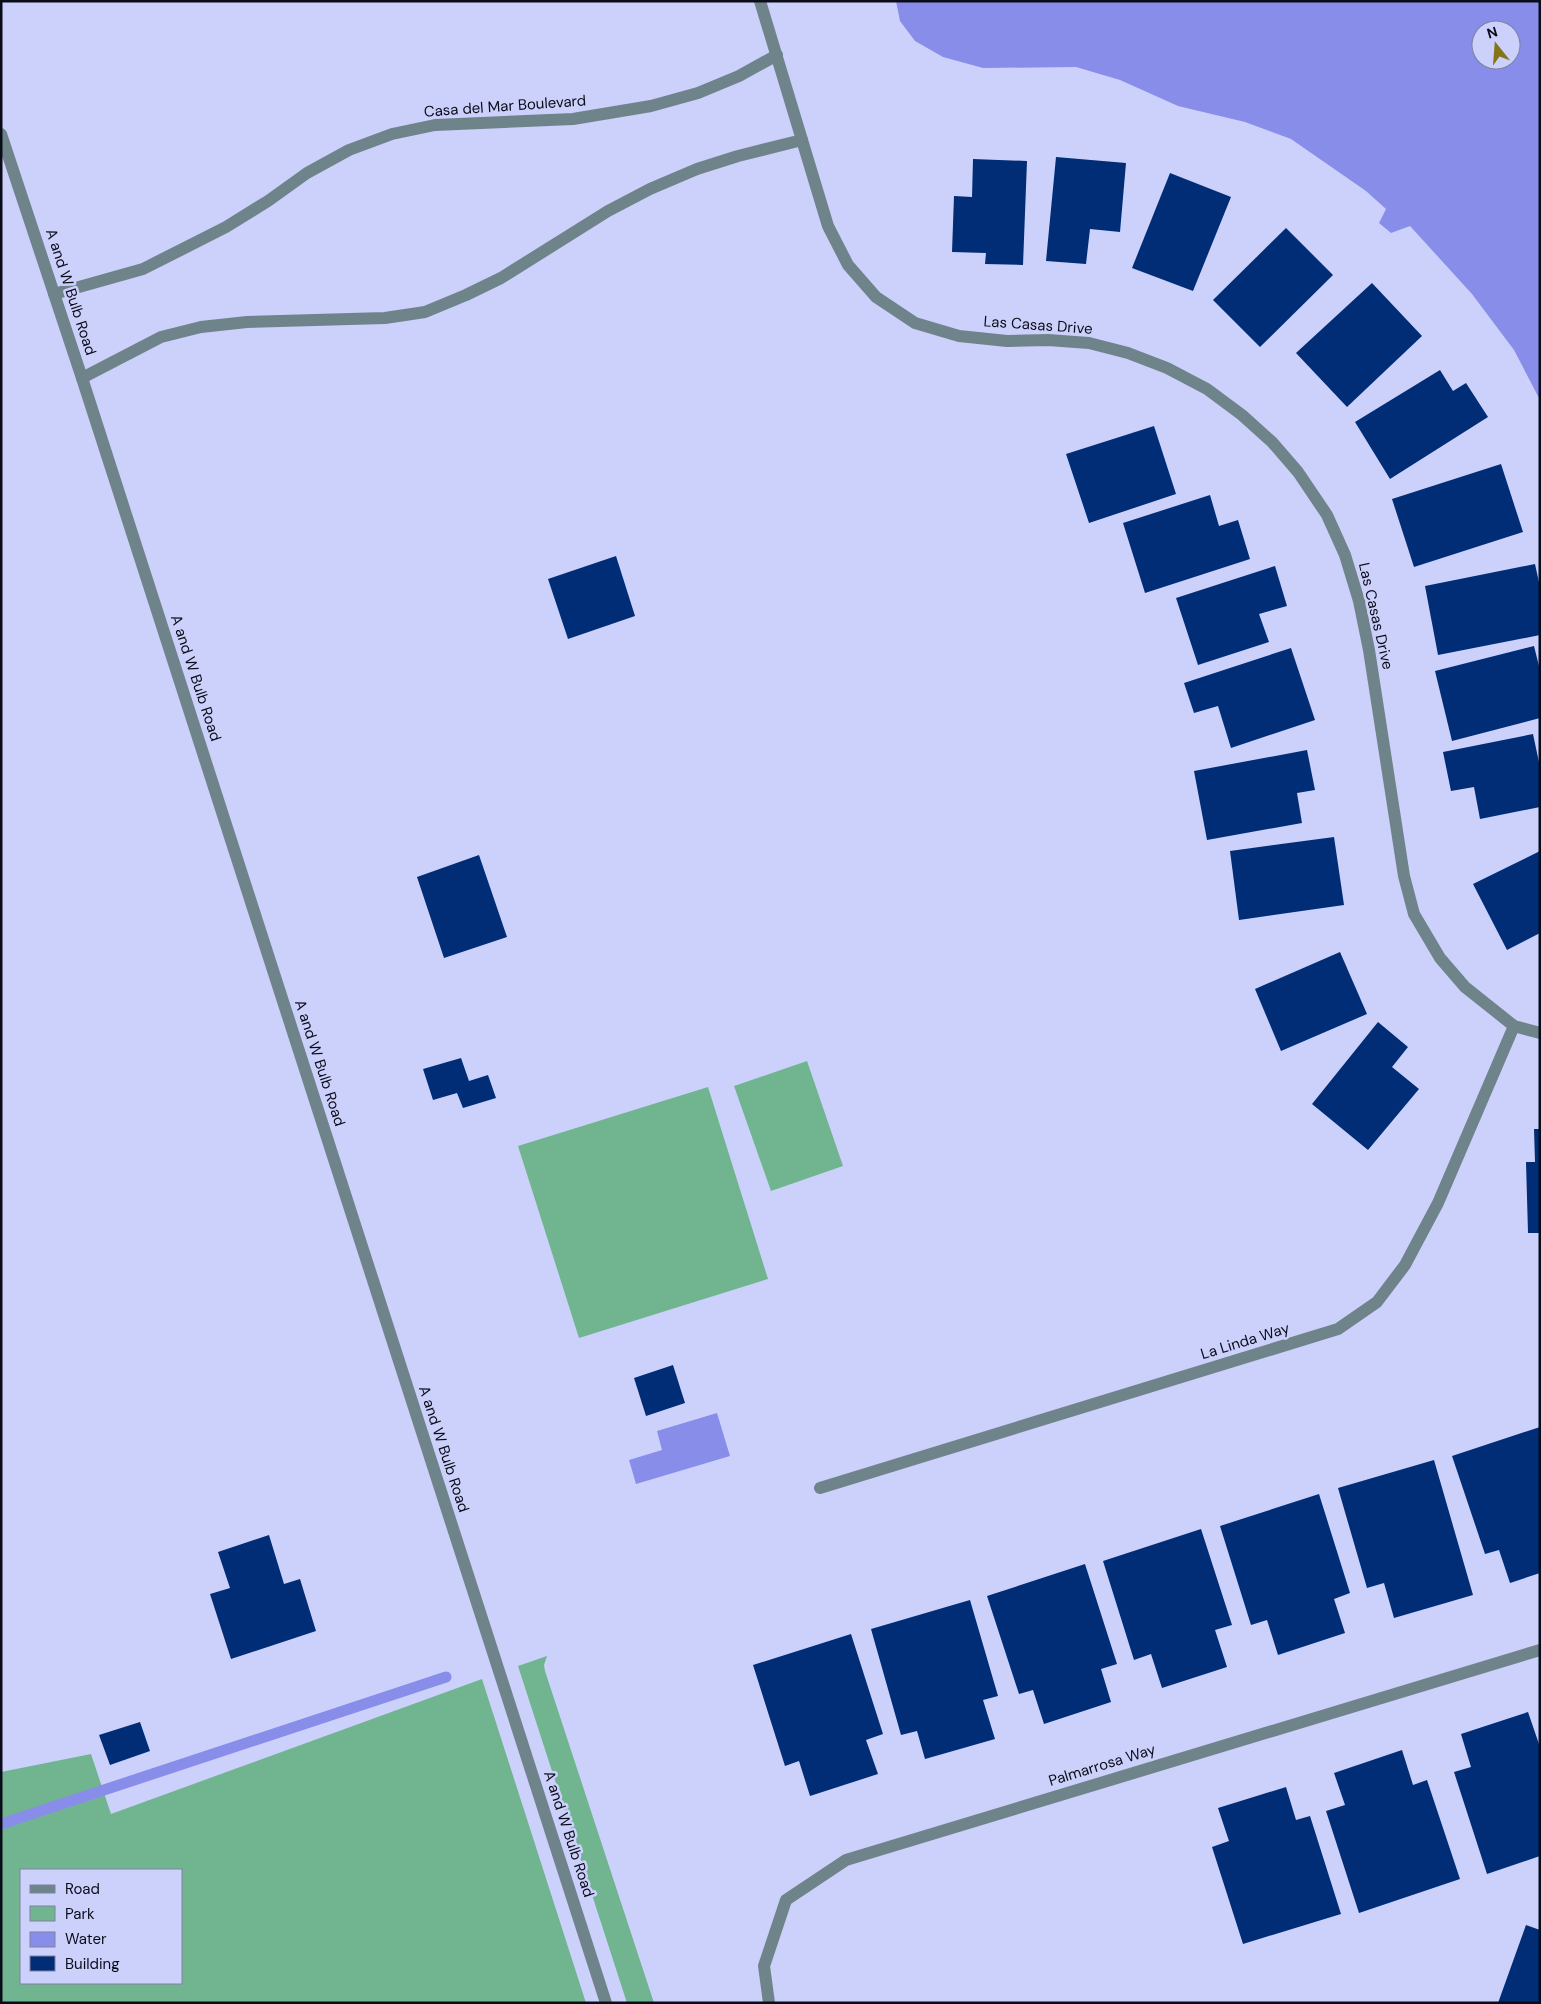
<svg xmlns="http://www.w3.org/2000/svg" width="1541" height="2004" font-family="'DM Sans',sans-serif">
<rect width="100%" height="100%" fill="#ccd1fb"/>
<g fill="#70b590" fill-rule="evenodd">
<polygon points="807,1061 843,1166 771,1191 734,1086"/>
<polygon points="708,1087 768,1279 579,1338 518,1146"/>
<polygon points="547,1656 544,1665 545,1671 654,2003 627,2003 518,1666"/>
<path d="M482,1679L586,2003H1V1772L91,1754L111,1814ZM21,1870H181V1983H21Z"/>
</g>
<g fill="#888de9" fill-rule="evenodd">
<path d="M896,1H1540V400L1514,350L1472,294L1410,226L1391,233L1379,223L1386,209L1366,191L1291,139L1245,122L1178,106L1120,80L1076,67L983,68L943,57L915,41L900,21ZM1481,30H1511V60H1481Z"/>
<polygon points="717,1413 730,1456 636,1484 629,1460 662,1450 657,1431"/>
</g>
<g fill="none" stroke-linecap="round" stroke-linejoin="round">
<polyline stroke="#888de9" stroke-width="11" points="1,1824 446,1677"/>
</g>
<g fill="#002d76">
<polygon points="1056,157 1126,163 1120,232 1090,229 1086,264 1046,261"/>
<polygon points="973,159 1027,161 1023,265 985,264 986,253 952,252 954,196 972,197"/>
<polygon points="1170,173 1231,197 1193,291 1132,268"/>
<polygon points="1286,228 1333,275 1260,347 1213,300"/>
<polygon points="1372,283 1422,336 1347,407 1296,353"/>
<polygon points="1440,370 1453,391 1466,383 1488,417 1390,479 1355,422"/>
<polygon points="1154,426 1176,494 1089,523 1066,454"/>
<polygon points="1501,464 1523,532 1414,567 1392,499"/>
<polygon points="1210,495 1219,526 1238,520 1250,559 1145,593 1123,523"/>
<polygon points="616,556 635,616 568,639 548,579"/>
<polygon points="1535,564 1540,587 1540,635 1438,655 1425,586"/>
<polygon points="1275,566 1287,606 1259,614 1269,642 1198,665 1176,598"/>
<polygon points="1534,646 1540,670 1540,718 1452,741 1435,671"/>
<polygon points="1291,648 1315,720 1231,748 1218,706 1194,713 1184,683"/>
<polygon points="1533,734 1540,767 1540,807 1480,819 1474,787 1451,791 1443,752"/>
<polygon points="1307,750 1315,790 1297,793 1302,823 1207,840 1194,771"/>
<polygon points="1334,837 1344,905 1239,920 1230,851"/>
<polygon points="1540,851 1540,933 1507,950 1473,884"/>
<polygon points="479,855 507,937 444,958 417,877"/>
<polygon points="1340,952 1367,1014 1281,1051 1255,989"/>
<polygon points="1378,1022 1408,1047 1392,1067 1419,1089 1368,1150 1312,1104"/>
<polygon points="461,1058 469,1081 488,1075 496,1098 463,1108 457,1093 433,1100 423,1069"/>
<polygon points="1534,1129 1540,1129 1540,1233 1528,1233 1526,1162 1535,1162"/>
<polygon points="673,1365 685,1403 646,1416 634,1378"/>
<polygon points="1540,1427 1540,1573 1510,1583 1499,1550 1485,1554 1452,1456"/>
<polygon points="1434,1460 1473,1595 1394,1618 1384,1583 1367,1588 1338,1488"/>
<polygon points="1319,1494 1350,1593 1334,1599 1345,1633 1278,1655 1267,1620 1251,1625 1220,1526"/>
<polygon points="1201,1529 1232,1625 1215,1630 1227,1667 1162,1688 1151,1654 1134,1660 1103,1561"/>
<polygon points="269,1535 284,1584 300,1579 316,1631 231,1659 210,1594 230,1588 218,1552"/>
<polygon points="1085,1564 1117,1664 1101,1669 1111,1702 1044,1724 1033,1690 1019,1694 987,1596"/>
<polygon points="970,1600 998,1696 983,1700 995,1739 925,1759 917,1731 901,1735 871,1629"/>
<polygon points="851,1634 883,1734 866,1740 878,1774 810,1796 799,1761 785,1766 753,1665"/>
<polygon points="1528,1712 1540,1747 1540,1856 1487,1874 1454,1772 1471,1767 1461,1734"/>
<polygon points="140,1722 150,1751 110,1765 99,1735"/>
<polygon points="1402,1750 1413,1785 1427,1780 1460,1879 1359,1913 1326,1811 1345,1805 1334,1773"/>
<polygon points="1286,1787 1296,1820 1310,1816 1341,1914 1243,1944 1212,1847 1229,1841 1218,1808"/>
<polygon points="1526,1925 1540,1930 1540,2003 1498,2003"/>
</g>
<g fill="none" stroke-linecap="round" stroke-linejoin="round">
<g stroke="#6f848a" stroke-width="12">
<polyline points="760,1 828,226 848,265 876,297 915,323 959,336 1007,341 1048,340 1089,343 1128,353 1167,368 1207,389 1242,415 1272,442 1298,472 1327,515 1345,555 1359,601 1369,650 1404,876 1414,914 1440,958 1465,987 1514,1026 1540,1033"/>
<polyline points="54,294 143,269 226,227 268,201 307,173 349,150 392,134 435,125 573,119 651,106 698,93 739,76 777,55"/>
<polyline points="82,378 161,337 201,327 247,322 385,318 425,312 466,295 501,278 608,211 650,189 697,169 738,156 802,140"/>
<polyline points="820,1488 1338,1329 1377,1302 1405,1265 1438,1203 1514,1026"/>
<polyline points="769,2003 764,1966 786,1900 846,1860 1540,1650"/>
</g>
<polyline stroke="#6f848a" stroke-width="12" points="1,134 82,378 606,2003"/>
</g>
<g text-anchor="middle" stroke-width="5" stroke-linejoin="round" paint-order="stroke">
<g font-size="15" fill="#0b0c1a" stroke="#ccd1fb">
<text transform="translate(505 106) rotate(-4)" y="5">Casa del Mar Boulevard</text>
<text transform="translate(71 292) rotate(72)" y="5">A and W Bulb Road</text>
<text transform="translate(1038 325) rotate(4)" y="5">Las Casas Drive</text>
<text transform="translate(1376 616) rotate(77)" y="5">Las Casas Drive</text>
<text transform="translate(196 678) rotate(72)" y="5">A and W Bulb Road</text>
<text transform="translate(320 1063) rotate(72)" y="5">A and W Bulb Road</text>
<text transform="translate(1245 1341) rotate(-17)" y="5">La Linda Way</text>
<text transform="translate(444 1449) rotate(72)" y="5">A and W Bulb Road</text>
<text transform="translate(1102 1765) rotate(-17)" y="5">Palmarrosa Way</text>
<text transform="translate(569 1834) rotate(72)" y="5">A and W Bulb Road</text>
</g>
</g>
<rect width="1541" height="2004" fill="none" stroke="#0b0c1a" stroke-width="5"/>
<rect x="20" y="1869" width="162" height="115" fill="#ccd1fb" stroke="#7f82a1"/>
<rect x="30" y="1885" width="25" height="8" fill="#6f848a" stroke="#7f82a1"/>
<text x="65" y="1894" font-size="15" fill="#0b0c1a">Road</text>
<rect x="30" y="1906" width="25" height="15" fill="#70b590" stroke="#7f82a1"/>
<text x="65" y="1919" font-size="15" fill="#0b0c1a">Park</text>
<rect x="30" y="1932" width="25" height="15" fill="#888de9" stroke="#7f82a1"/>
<text x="65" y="1944" font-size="15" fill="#0b0c1a">Water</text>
<rect x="30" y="1956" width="25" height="15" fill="#002d76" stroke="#7f82a1"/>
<text x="65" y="1969" font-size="15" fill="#0b0c1a">Building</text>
<g transform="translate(1496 45) rotate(343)"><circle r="24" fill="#ccd1fb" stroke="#7f82a1"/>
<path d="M0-4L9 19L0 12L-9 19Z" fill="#847518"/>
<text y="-8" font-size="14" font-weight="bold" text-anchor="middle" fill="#0b0c1a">N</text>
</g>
</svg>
